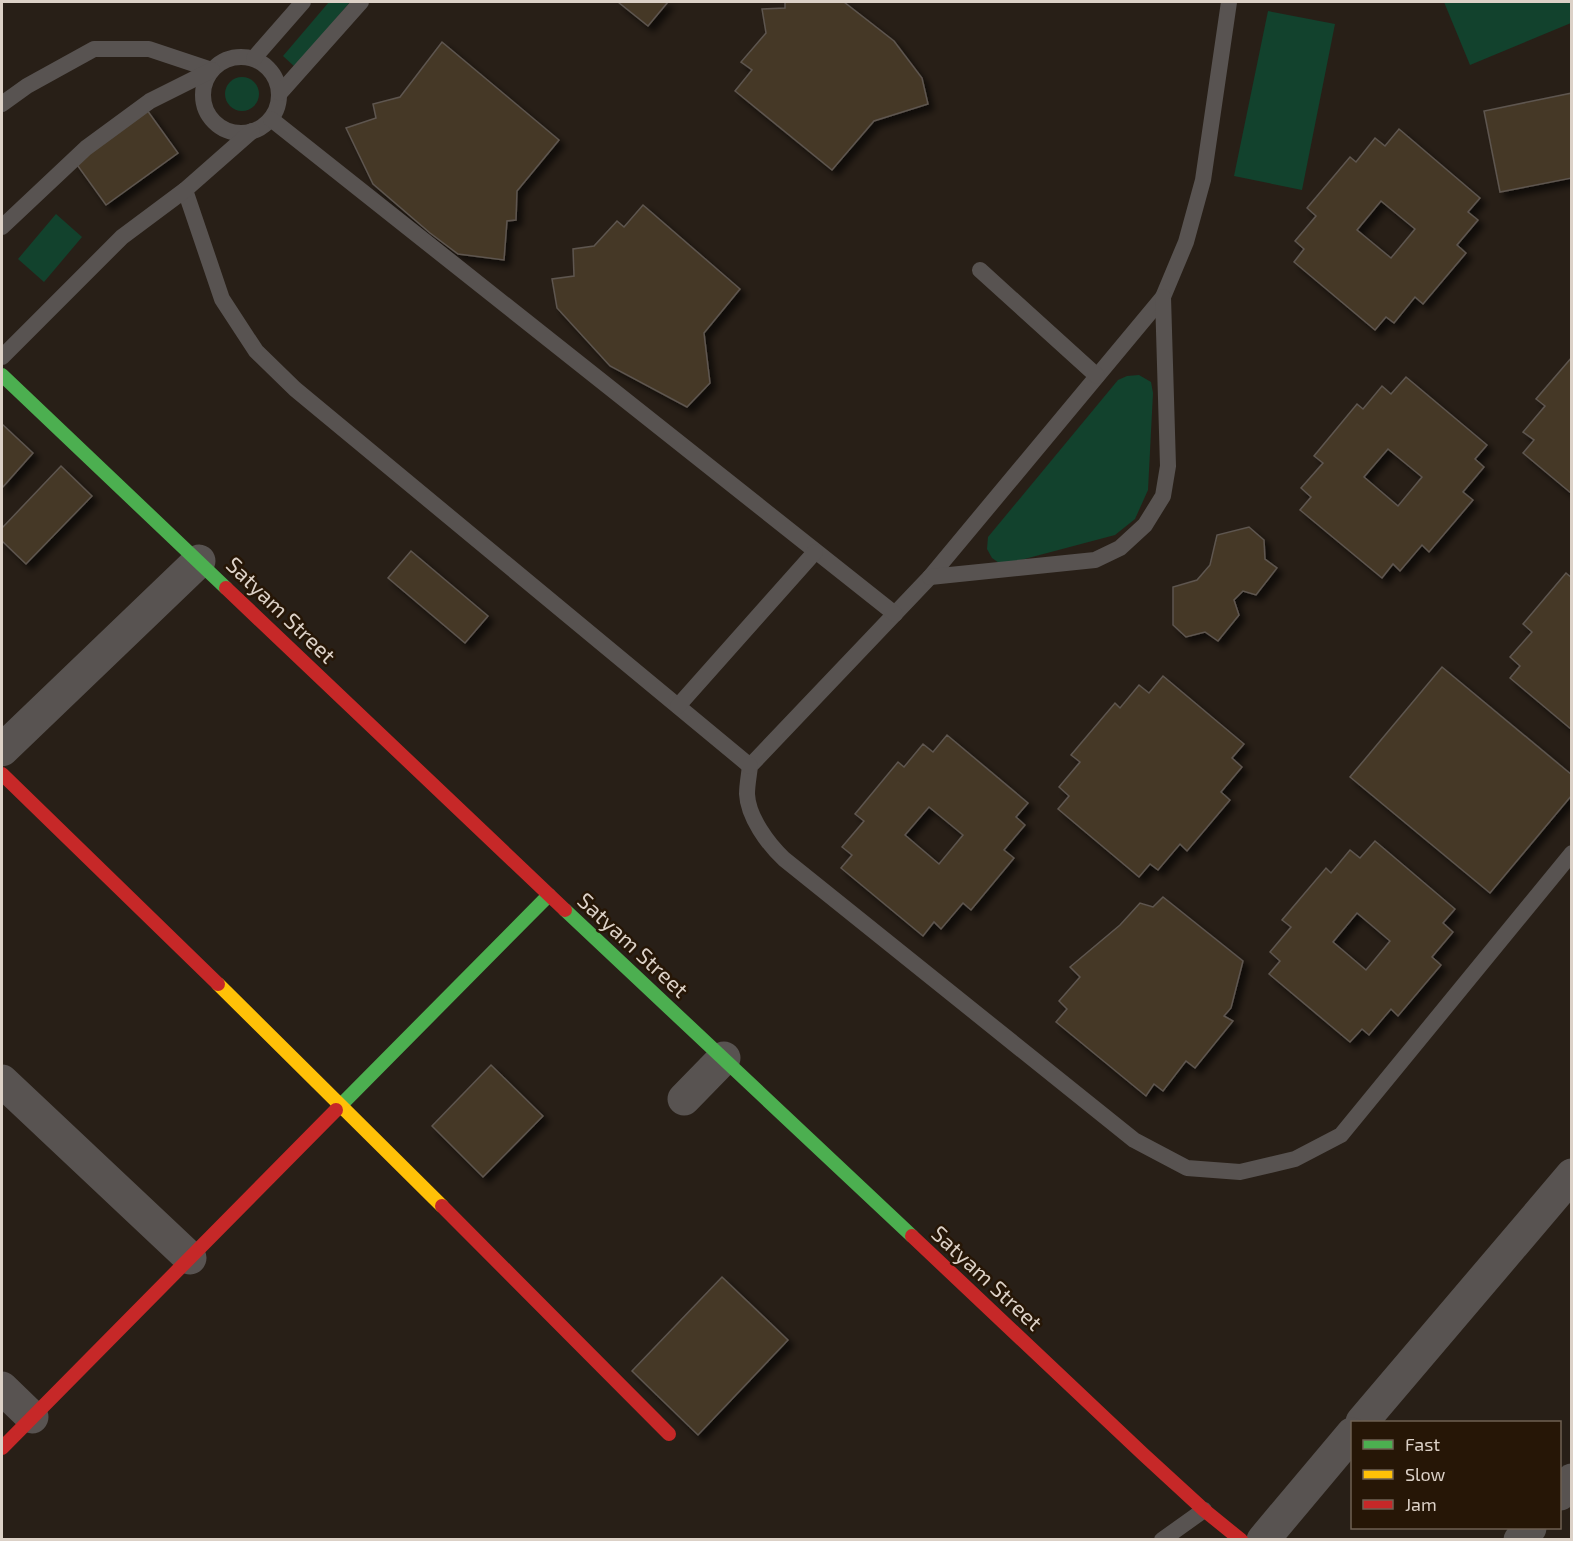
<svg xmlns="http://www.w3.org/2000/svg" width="1573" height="1541" font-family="'Exo 2',sans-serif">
<defs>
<filter id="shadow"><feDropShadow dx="5.5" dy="5.5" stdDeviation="3" flood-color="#0009"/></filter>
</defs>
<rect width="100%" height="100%" fill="#281f17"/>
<g fill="#12422d">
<polygon points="329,2 350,2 295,67 283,56"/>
<polygon points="1444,2 1571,2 1571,23 1470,65"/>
<polygon points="1268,11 1335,24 1302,190 1234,176"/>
<circle cx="242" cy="94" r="17"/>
<polygon points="56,214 82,237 44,282 18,259"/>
<polygon points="1139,375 1151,382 1153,393 1148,490 1135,519 1115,535 1002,565 992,558 987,549 988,537 1118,380 1127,376"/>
</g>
<g fill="#453828" stroke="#5e564f" stroke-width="1.5" fill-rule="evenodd" filter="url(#shadow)">
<polygon points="618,2 668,2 648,26"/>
<polygon points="785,2 844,2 894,41 922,78 928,104 874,121 832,170 735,91 752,70 741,62 766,33 762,9 785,8"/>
<polygon points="442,42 559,140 517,191 516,220 507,221 504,260 458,254 430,233 373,184 346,128 376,118 373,104 400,97"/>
<polygon points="1572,93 1572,178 1500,192 1484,111"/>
<polygon points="147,110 178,153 106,205 75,162"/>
<path d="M1399,129L1480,198L1468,212L1478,220L1457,245L1466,253L1423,304L1415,297L1394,323L1386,317L1375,330L1294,262L1304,249L1295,241L1316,216L1307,208L1350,157L1356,162L1375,138L1385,146ZM1381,201L1415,229L1391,258L1357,230Z"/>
<polygon points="643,205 740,289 704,333 710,383 687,407 610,366 557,308 552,279 574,276 573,249 594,246 617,221 624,227"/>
<polygon points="1572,357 1572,494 1523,453 1534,440 1523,432 1545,406 1536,399"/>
<path d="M1406,377L1487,445L1475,459L1484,467L1463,492L1473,500L1429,552L1422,545L1400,571L1393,564L1382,578L1300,510L1311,497L1301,488L1323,463L1314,456L1357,404L1363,409L1382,386L1391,394ZM1388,449L1422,477L1398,506L1364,477Z"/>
<polygon points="2,424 33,453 2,488"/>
<polygon points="61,466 92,496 26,564 2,541 2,528"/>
<polygon points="1249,527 1264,540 1265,559 1277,568 1256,595 1243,591 1234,600 1239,615 1218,641 1205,632 1186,637 1173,625 1173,587 1197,580 1210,565 1217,535"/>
<polygon points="411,551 488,616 465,643 388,578"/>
<polygon points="1566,573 1572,578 1572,730 1510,678 1520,666 1510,657 1532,632 1523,624"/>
<polygon points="1442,667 1572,775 1572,795 1490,893 1350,777"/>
<polygon points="1163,676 1244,744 1232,758 1242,767 1221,792 1230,800 1187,851 1180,844 1158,870 1150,864 1139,877 1058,809 1069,796 1059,787 1080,762 1071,755 1115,703 1120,708 1139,685 1149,693"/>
<path d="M947,735L1028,803L1016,817L1025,825L1004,850L1014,858L971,910L963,903L941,929L934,922L923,936L841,868L852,855L842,847L864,821L855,814L898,762L904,767L923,744L933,752ZM929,807L963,835L939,864L905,835Z"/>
<path d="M1375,841L1455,909L1443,923L1453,932L1432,957L1441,965L1398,1016L1391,1009L1369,1035L1362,1029L1350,1042L1269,974L1280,961L1270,952L1291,927L1282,920L1326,868L1331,873L1350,850L1360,858ZM1357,913L1390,941L1366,970L1333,942Z"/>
<polygon points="1163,897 1243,961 1231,1008 1224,1016 1233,1021 1195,1068 1186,1061 1163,1091 1154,1084 1146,1096 1056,1022 1067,1009 1059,1001 1080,977 1070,967 1120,925 1140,903 1153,907"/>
<polygon points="491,1065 543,1116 483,1177 432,1126"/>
<polygon points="722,1277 788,1340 698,1435 632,1371"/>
</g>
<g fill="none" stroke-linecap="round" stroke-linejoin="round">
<g stroke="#585351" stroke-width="16">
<path d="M1229,2L1203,180L1186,242L1163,297L930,577L750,766C749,775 747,785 747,794C748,817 768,844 784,859L1134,1140L1187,1168L1240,1172L1295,1159L1341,1135L1572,853"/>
<circle cx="241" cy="95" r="38"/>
<polyline points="254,58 303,2"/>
<polyline points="280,93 361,2"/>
<polyline points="2,104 27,86 94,49 149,49 212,70"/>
<polyline points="271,119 895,614"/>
<polyline points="185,190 222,299 256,351 295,389 750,766"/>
<polyline points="2,227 86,148 150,101 212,70"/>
<polyline points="980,270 1097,376"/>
<polyline points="2,357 122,237 185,190 252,131"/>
<polyline points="930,577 1095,560 1120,548 1145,525 1163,496 1168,466 1163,297"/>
<polyline points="678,706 815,552"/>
<polyline points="1162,1540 1204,1510"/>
</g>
<g stroke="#585351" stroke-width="33">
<polyline points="2,750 199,561"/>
<polyline points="2,1081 190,1258"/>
<polyline points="684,1099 724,1058"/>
<polyline points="2,1388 32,1417"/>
<polyline points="1362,1422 1572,1175"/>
<polyline points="1560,1494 1572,1480"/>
<polyline points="1263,1540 1352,1434"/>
<polyline points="1520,1540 1530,1528"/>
</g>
<g stroke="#4caf50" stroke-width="14">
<polyline points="2,375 226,588"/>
<polyline points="565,910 912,1236"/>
<polyline points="336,1110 549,895"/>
</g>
<polyline stroke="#ffc107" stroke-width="14" points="218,984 442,1206"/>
<g stroke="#c62828" stroke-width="14">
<polyline points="226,588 565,910"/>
<polyline points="2,774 218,984"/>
<polyline points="442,1206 669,1434"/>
<polyline points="912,1236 1143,1454 1204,1510 1241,1540"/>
<polyline points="2,1448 336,1110"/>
</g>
</g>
<g text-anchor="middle" stroke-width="5" stroke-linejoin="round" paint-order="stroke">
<g font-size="22" fill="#dcd1c7" stroke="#261606">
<text transform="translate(281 610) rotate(44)" y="8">Satyam Street</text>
<text transform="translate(633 945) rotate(43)" y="8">Satyam Street</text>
<text transform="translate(987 1278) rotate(43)" y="8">Satyam Street</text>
</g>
</g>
<rect width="1573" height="1541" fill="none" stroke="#dcd1c7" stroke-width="6"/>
<rect x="1351" y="1421" width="210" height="108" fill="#261606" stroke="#6f6153" stroke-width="1.5"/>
<rect x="1363" y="1440" width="30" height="9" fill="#4caf50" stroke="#6f6153" stroke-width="1.5"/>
<text x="1405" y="1451" font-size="18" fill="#dcd1c7">Fast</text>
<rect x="1363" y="1470" width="30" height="9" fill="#ffc107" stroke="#6f6153" stroke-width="1.5"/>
<text x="1405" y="1481" font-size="18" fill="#dcd1c7">Slow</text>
<rect x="1363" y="1500" width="30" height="9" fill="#c62828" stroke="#6f6153" stroke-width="1.5"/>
<text x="1405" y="1511" font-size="18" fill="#dcd1c7">Jam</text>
</svg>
